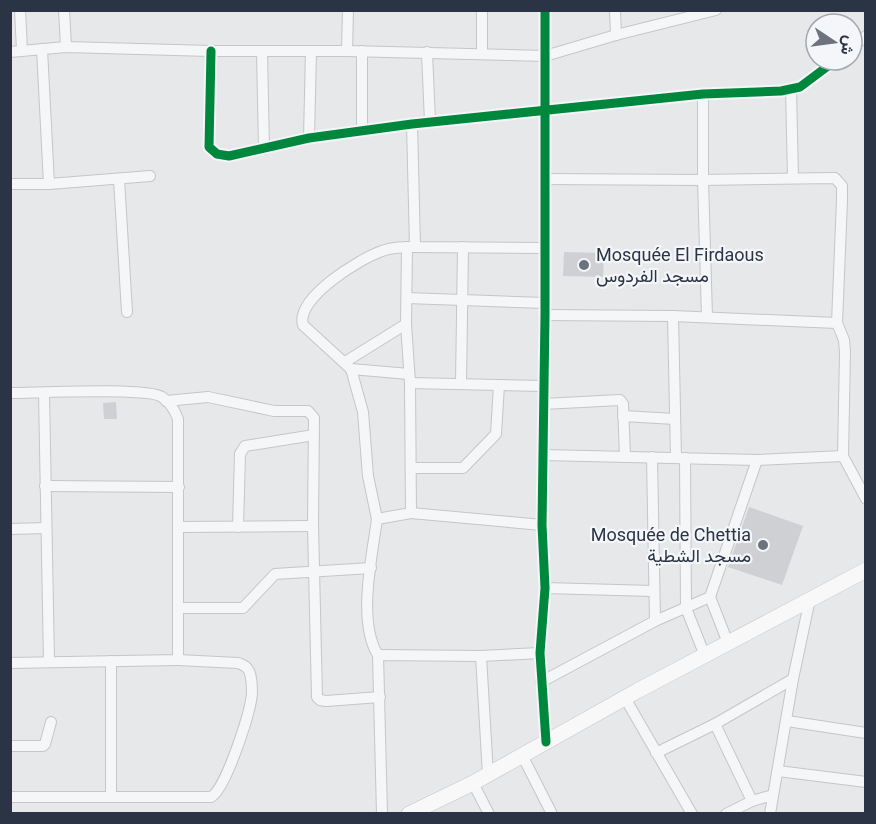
<svg xmlns="http://www.w3.org/2000/svg" width="876" height="824" font-family="Roboto,Vazirmatn,sans-serif">
<rect width="100%" height="100%" fill="#e6e8ea"/>
<g fill="#ced0d3">
<polygon points="564,252 604,253 603,277 563,276"/>
<polygon points="116,402 117,419 104,419 103,403"/>
<polygon points="749,507 803,526 782,585 728,567"/>
</g>
<g fill="none" stroke-linecap="round" stroke-linejoin="round">
<g stroke="#c4c6c8" stroke-width="12">
<g id="street">
<polyline points="20,10 22,50"/>
<polyline points="64,10 66,47"/>
<polyline points="482,10 482,54"/>
<polyline points="545,10 545,315 542,525 545,588 540,653 546,742"/>
<polyline points="615,10 616,35"/>
<polyline points="852,47 866,36"/>
<polyline points="211,51 209,147 217,154 229,156 309,138 412,124 703,94 781,91 800,87 836,60"/>
<polyline points="262,51 264,149"/>
<polyline points="347,51 348,10"/>
<polyline points="362,51 362,131"/>
<polyline points="10,52 66,47 211,51 347,51 545,56 616,35 716,10"/>
<polyline points="427,52 430,122"/>
<polyline points="791,89 793,178"/>
<polyline points="703,94 703,180 707,317"/>
<polyline points="412,124 415,247 544,248"/>
<polyline points="309,138 311,51"/>
<polyline points="119,179 127,312"/>
<polyline points="545,179 703,180 835,178 842,186 842,200 837,323"/>
<polyline points="10,184 49,184 42,49"/>
<polyline points="49,184 150,176"/>
<polyline points="407,247 406,324 410,383 411,513 542,525"/>
<polyline points="407,298 545,303"/>
<polyline points="545,315 673,316 837,323 844,340 845,352 843,456 866,499"/>
<polyline points="673,316 676,458"/>
<polyline points="345,362 406,324"/>
<polyline points="351,369 363,412 368,476 377,519"/>
<path d="M409,374L351,369L303,325C295,298 361,258 382,251C392,247 403,247 414,247"/>
<polyline points="410,383 543,386"/>
<polyline points="461,384 463,247"/>
<path d="M10,393C36,393 147,387 162,397C170,402 175,411 178,419V660L10,663"/>
<polyline points="44,393 49,662"/>
<polyline points="166,401 208,397 274,411 308,411 314,418 313,526 317,697 320,700 326,701 380,697"/>
<polyline points="543,404 620,400 623,404 625,457"/>
<polyline points="623,416 675,419"/>
<polyline points="543,455 757,460 843,456"/>
<polyline points="652,457 655,621"/>
<polyline points="685,458 686,608 705,656"/>
<polyline points="411,468 463,468 496,434 499,385"/>
<polyline points="45,486 179,487"/>
<polyline points="179,527 313,526"/>
<polyline points="238,527 240,454 245,446 314,435"/>
<polyline points="10,529 46,528"/>
<polyline points="545,588 653,591"/>
<polyline points="710,597 728,643"/>
<polyline points="179,608 243,608 275,574 371,568"/>
<path d="M378,655C357,622 372,557 377,519L411,513"/>
<polyline points="481,656 488,775"/>
<polyline points="111,661 111,797"/>
<polyline points="541,682 655,621 710,597 757,460"/>
<polyline points="625,698 692,814"/>
<polyline points="787,721 866,733"/>
<polyline points="715,724 752,801"/>
<polyline points="10,746 43,746 45,744 51,722"/>
<polyline points="656,753 715,724 793,679"/>
<polyline points="522,755 552,814"/>
<polyline points="778,771 866,782"/>
<polyline points="473,783 489,814"/>
<path d="M10,797H211C226,789 250,713 252,694C252,687 252,677 249,671C247,666 243,665 238,663L178,660"/>
<polyline points="382,814 378,655 481,656 540,653"/>
<polyline points="726,814 752,801 773,795"/>
<polyline points="770,814 793,679 810,599"/>
</g>
</g>
<g stroke="#c4c6c8" stroke-width="16">
<polyline id="secondary" points="409,814 473,783 637,691 866,570"/>
</g>
<use href="#street" stroke="#f5f6f7" stroke-width="10"/>
<use href="#secondary" stroke="#f8f8f8" stroke-width="15"/>
<g stroke="#f4f6f9" stroke-width="13">
<g id="cycleway">
<polyline points="545,10 545,315 542,525 545,588 540,653 546,742"/>
<polyline points="211,51 209,147 217,154 229,156 309,138 412,124 703,94 781,91 800,87 836,60"/>
</g>
</g>
<use href="#cycleway" stroke="#00873e" stroke-width="9"/>
</g>
<g fill="#6c737f" stroke="#f4f6f9" stroke-width="2">
<circle cx="584" cy="265" r="6"/>
<circle cx="763" cy="545" r="6"/>
</g>
<g text-anchor="middle" stroke-width="4.5" stroke-linejoin="round" paint-order="stroke">
<g font-size="18" fill="#2b3445" stroke="#f4f6f9" text-anchor="start">
<text x="596" y="261">Mosquée El Firdaous<tspan x="596" dy="21">مسجد الفردوس</tspan></text>
<text x="751" y="541" text-anchor="end">Mosquée de Chettia<tspan x="751" dy="21">مسجد الشطية</tspan></text>
</g>
</g>
<rect width="876" height="824" fill="none" stroke="#2b3445" stroke-width="24"/>
<g transform="translate(834 42) rotate(103)"><circle r="28" fill="#f4f6f9" stroke="#a4a8b1" stroke-width="1.5"/>
<path d="M0-4.5L10 22L0 15L-10 22Z" fill="#6c737f"/>
<text y="-9" font-size="16" font-weight="bold" text-anchor="middle" fill="#2b3445">ش</text>
</g>
</svg>
